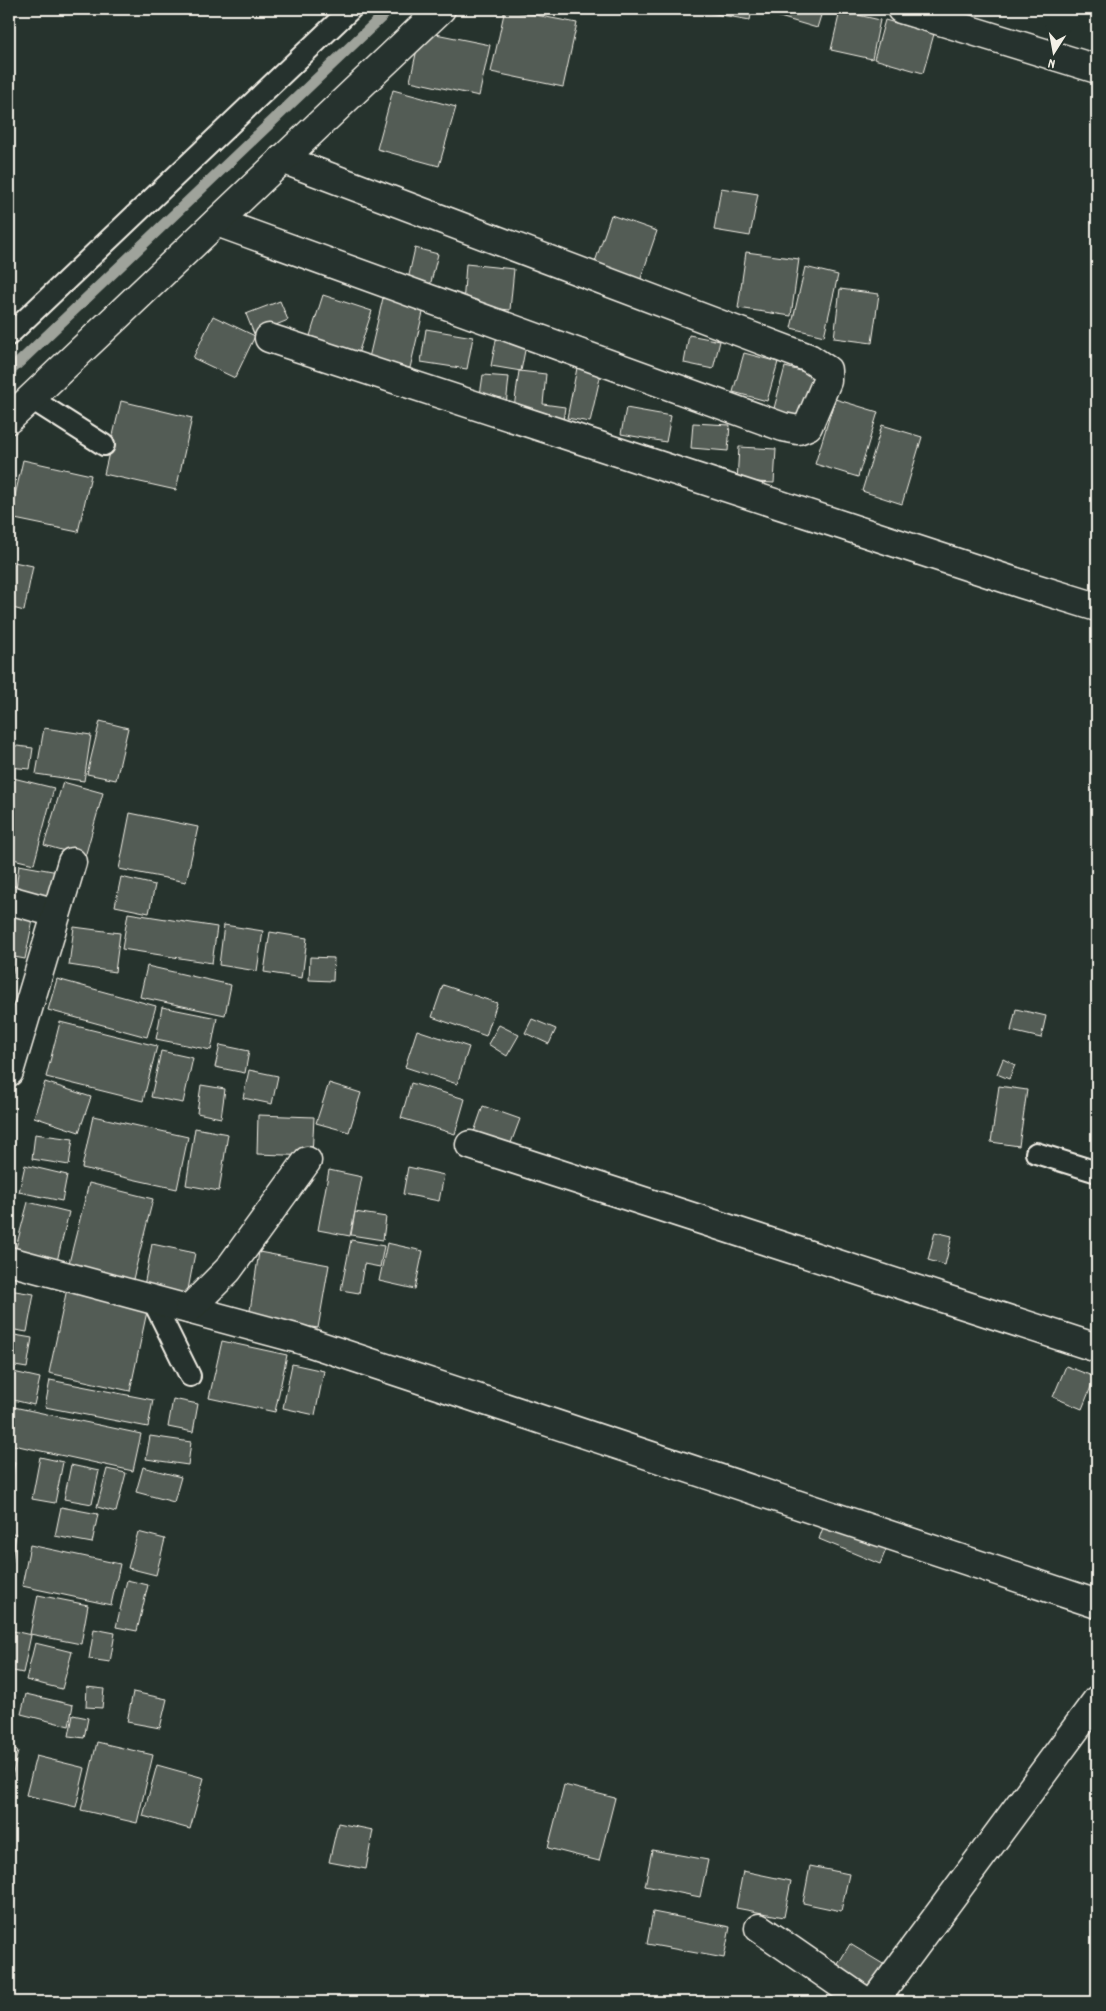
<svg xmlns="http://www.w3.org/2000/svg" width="1106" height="2011" font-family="Dekko,sans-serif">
<rect width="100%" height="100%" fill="#26332d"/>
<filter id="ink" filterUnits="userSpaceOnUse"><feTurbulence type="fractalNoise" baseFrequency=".02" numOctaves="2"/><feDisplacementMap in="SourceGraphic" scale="10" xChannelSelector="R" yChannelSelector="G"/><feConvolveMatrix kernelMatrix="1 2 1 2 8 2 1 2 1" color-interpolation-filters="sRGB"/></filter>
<g filter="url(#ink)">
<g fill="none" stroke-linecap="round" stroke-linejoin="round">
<polyline stroke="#9fa39b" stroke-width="11" points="9,372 390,9"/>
</g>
<g fill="#525c55" stroke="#f4f1e8">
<polygon points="505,9 577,23 563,87 491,72"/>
<polygon points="710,9 752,9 750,20 710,13"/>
<polygon points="756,9 823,9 817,28 756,10"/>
<polygon points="840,11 880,20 872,59 831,50"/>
<polygon points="885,20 934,34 923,73 874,59"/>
<polygon points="421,31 490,45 479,96 410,81"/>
<polygon points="393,90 456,107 439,166 377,149"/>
<polygon points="721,188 758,194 750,236 714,230"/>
<polygon points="611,215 657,231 640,281 594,265"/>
<polygon points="415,248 438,254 429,290 407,284"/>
<polygon points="746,252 799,259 791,316 738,308"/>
<polygon points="466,264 514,269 510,310 463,305"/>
<polygon points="805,267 838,275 824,336 791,328"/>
<polygon points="840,289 879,294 872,343 834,338"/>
<polygon points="323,295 372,311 357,357 308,342"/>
<polygon points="383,298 424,308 410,368 369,358"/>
<polygon points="280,301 288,320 254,334 246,314"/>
<polygon points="213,316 255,336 235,378 193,358"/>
<polygon points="426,329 473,337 467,369 421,362"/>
<polygon points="497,335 527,340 521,371 491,366"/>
<polygon points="689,335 720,341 713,369 684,363"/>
<polygon points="744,353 778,362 767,401 733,392"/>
<polygon points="578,363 602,369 590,422 567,418"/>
<polygon points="785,367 813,374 802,420 773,412"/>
<polygon points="519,371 546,374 543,404 565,407 563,421 513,415"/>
<polygon points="483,375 509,377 506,405 479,402"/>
<polygon points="835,399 878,412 858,477 815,464"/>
<polygon points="121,401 192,418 176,490 104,474"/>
<polygon points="626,408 671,416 666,442 621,434"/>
<polygon points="693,423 730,425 728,451 691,448"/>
<polygon points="882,425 922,437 902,504 862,491"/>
<polygon points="739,447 776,449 774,483 737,481"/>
<polygon points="23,460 91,475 78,532 10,518"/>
<polygon points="9,561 33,566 24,611 9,607"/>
<polygon points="100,721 128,728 116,780 87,774"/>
<polygon points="44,728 91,735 84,781 36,774"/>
<polygon points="9,745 33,748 30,769 9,767"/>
<polygon points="9,777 54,788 34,864 9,858"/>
<polygon points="63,782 103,793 85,857 44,845"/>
<polygon points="130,813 198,827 186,882 119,869"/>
<polygon points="19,865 58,872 51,905 15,897"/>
<polygon points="9,866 15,868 11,882 9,881"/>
<polygon points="121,877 155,885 149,913 115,906"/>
<polygon points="128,913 217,927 212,963 122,949"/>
<polygon points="9,915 33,920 25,959 9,956"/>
<polygon points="224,925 263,931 257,971 219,965"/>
<polygon points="74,927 120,933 115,972 69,965"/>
<polygon points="270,932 307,938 302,978 264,972"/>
<polygon points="310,957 334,958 333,981 309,980"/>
<polygon points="9,965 14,966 9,994"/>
<polygon points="147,966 231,985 225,1015 140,997"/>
<polygon points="57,979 156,1006 147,1037 48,1010"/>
<polygon points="443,985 497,1003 486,1036 432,1017"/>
<polygon points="162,1007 217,1018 211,1050 156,1039"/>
<polygon points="1016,1009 1046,1016 1041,1038 1011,1031"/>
<polygon points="532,1019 556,1029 549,1044 525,1033"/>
<polygon points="60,1022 157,1046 143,1101 46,1077"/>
<polygon points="499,1025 519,1035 507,1056 488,1044"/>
<polygon points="417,1030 469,1047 457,1084 405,1067"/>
<polygon points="220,1045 249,1051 245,1073 215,1067"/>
<polygon points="161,1051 193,1058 183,1103 151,1097"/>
<polygon points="1003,1059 1015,1065 1009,1079 997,1074"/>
<polygon points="249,1070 278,1076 272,1104 243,1098"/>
<polygon points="45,1082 91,1097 79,1132 34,1117"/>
<polygon points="329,1083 361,1093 349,1132 316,1123"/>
<polygon points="411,1083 465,1099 455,1134 401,1118"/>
<polygon points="201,1085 225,1089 221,1118 197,1113"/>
<polygon points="999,1086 1027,1090 1019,1146 991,1142"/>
<polygon points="483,1106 520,1119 508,1151 472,1138"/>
<polygon points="258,1115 314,1117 312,1156 257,1154"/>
<polygon points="93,1116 188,1137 177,1189 82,1168"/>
<polygon points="195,1128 228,1134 219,1191 186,1185"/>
<polygon points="35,1134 73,1139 69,1165 32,1159"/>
<polygon points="25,1165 67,1175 62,1201 19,1192"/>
<polygon points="408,1167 444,1175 439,1201 403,1194"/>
<polygon points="329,1170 362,1177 350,1236 318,1230"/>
<polygon points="89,1183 153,1199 132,1283 68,1267"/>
<polygon points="28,1202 69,1212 57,1261 15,1251"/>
<polygon points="355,1212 386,1217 383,1240 351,1235"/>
<polygon points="935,1232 952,1236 945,1265 928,1260"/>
<polygon points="351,1240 384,1246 380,1267 364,1264 359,1293 341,1290"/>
<polygon points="387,1243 423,1251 415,1289 379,1281"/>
<polygon points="152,1244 195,1253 187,1295 144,1286"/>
<polygon points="259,1252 329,1265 318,1328 249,1317"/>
<polygon points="68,1284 149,1302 130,1391 49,1373"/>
<polygon points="9,1290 34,1294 27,1332 9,1329"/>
<polygon points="9,1334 32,1338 27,1368 9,1365"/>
<polygon points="222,1341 287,1355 275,1412 209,1398"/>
<polygon points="292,1364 324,1371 315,1415 283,1408"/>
<polygon points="1066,1366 1095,1377 1082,1409 1053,1397"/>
<polygon points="9,1371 40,1378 34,1405 9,1399"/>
<polygon points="50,1380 153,1400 148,1427 45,1407"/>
<polygon points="173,1399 198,1404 193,1432 168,1427"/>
<polygon points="9,1406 141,1434 133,1471 9,1444"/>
<polygon points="150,1436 191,1442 188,1465 146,1459"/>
<polygon points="40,1457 63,1462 55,1503 32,1499"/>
<polygon points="9,1461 15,1462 9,1495"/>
<polygon points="71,1465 99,1471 92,1504 64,1499"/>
<polygon points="143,1467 181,1477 174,1502 136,1492"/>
<polygon points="107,1469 126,1473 116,1512 97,1507"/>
<polygon points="61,1507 98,1514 92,1543 55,1536"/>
<polygon points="826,1519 888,1545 880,1564 819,1539"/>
<polygon points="9,1532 16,1534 10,1574 9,1574"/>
<polygon points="138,1532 165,1539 156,1575 128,1568"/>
<polygon points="30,1545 120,1564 111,1605 22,1586"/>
<polygon points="127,1580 148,1585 137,1631 116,1627"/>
<polygon points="38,1595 88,1605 81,1644 30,1634"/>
<polygon points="94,1629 115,1633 110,1662 89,1659"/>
<polygon points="9,1630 31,1635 23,1673 9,1670"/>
<polygon points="35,1643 72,1652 62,1689 26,1680"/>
<polygon points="87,1687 104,1689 102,1708 86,1707"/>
<polygon points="133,1692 167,1699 160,1728 127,1722"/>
<polygon points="26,1694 73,1705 69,1726 21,1714"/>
<polygon points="73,1715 88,1718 84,1738 69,1736"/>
<polygon points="97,1742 153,1755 137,1823 81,1810"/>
<polygon points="9,1749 18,1751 12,1777 9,1777"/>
<polygon points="36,1756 85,1768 76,1807 26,1795"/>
<polygon points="157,1765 204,1778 190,1829 143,1816"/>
<polygon points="564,1785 615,1798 599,1861 548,1848"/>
<polygon points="338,1823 373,1830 366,1869 329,1862"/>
<polygon points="652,1850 708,1860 700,1897 645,1886"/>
<polygon points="810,1866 849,1874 841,1911 803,1903"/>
<polygon points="743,1871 791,1881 784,1917 736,1908"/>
<polygon points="653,1912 730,1927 724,1958 647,1944"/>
<polygon points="850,1944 888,1967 871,1993 834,1971"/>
</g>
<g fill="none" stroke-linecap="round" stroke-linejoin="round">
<g stroke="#f4f1e8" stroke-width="24">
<g id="lane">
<polyline points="9,335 351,9"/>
<polyline points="30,398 104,445"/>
<polyline points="1036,1153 1097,1172"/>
<polyline points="152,1299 190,1376"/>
</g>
</g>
<g stroke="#f4f1e8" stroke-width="31">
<g id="street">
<polyline points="901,9 1097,69"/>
<polyline points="217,222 783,427 798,430 808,426 827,381 827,370 809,358 282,159"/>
<polyline points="269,338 1022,584 1097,607"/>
<polyline points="9,419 441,9"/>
<polyline points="9,900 56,913"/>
<polyline points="9,1072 72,862"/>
<polyline points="470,1145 1097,1348"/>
<polyline points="9,1261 299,1339 1097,1604"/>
<polyline points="189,1309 228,1270 307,1161"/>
<polyline points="759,1928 866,2002"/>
<polyline points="874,2002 1097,1700"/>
</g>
</g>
<use href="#lane" stroke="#26332d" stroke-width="20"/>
<use href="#street" stroke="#26332d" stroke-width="28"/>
</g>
</g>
<rect width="1106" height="2011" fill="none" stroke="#26332d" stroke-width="30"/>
<rect x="15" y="15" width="1076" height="1981" fill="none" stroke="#f4f1e8" stroke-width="2" filter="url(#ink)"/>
<g transform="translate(1054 52) rotate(191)" stroke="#26332d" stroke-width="4" paint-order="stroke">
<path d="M0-4L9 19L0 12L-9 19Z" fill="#f4f1e8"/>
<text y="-8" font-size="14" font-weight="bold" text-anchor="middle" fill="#f4f1e8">N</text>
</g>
</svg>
